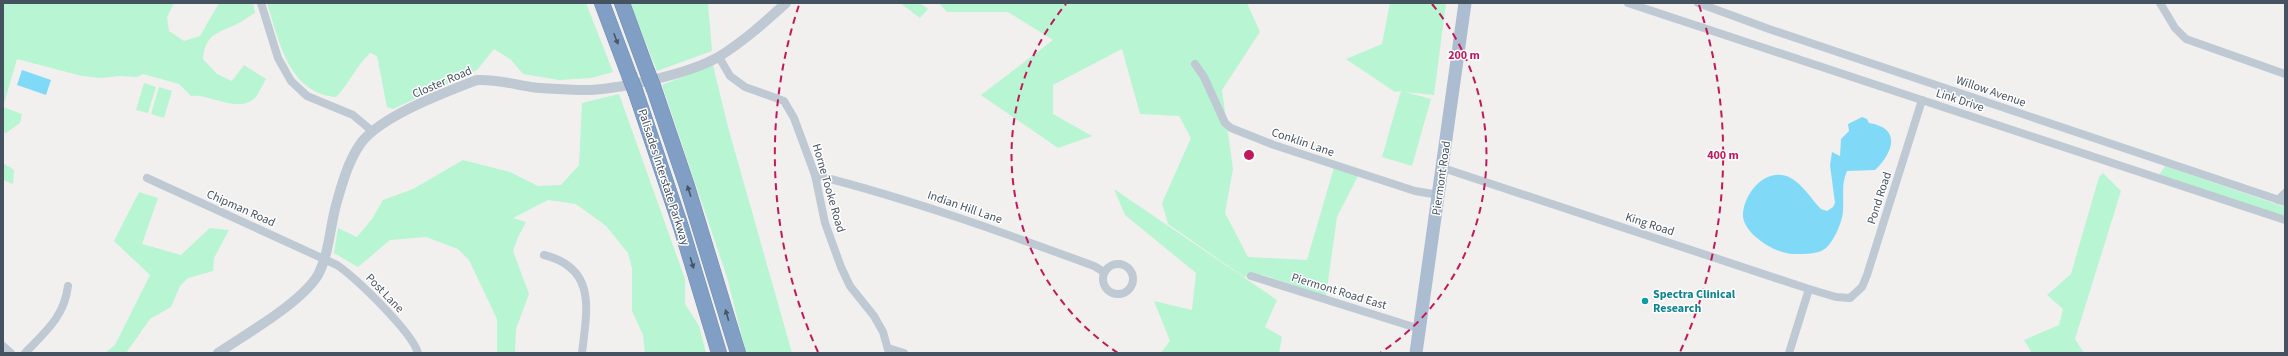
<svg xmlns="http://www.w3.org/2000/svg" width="2288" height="356" font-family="'Source Sans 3',sans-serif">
<rect width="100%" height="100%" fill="#f2efef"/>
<g fill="#b8f5d2">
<path d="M3,3H174L167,17L169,31L184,41L200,36L219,3H253L255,13C249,16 243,21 237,24C218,33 205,34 203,59L217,74L232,81L244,65L266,79C263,84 259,93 255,98C238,114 211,94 191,96L179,84L143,74L137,77L120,76L101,78L82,76L17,59L3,107L22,114L20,123L6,133L3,132Z"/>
<path d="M267,3H586L613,72L591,78L559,80L523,74L511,60L494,49L477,70L393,109L387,107L377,56L370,53C356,66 349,84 336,97C288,93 279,40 267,3Z"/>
<polygon points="630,3 708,3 712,51 657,71"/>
<polygon points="900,3 920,3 928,9 920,18"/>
<polygon points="939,3 1247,3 1260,32 1222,90 1233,169 1225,213 1248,257 1307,260 1335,164 1360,172 1337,217 1326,296 1263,275 1244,277 1168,224 1162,203 1191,138 1179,116 1140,114 1122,49 1053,85 1053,114 1092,136 1058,148 981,95 1053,40 1008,12 947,12"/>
<polygon points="1390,3 1446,3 1434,95 1405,92 1431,99 1412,166 1382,157 1401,91 1395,92 1346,59 1382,44"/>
<polygon points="713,65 728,127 792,353 746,353 727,277 662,85"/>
<polygon points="144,83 156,87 148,113 136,110"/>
<polygon points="159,87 172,91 164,118 151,114"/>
<polygon points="619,94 685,279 685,304 699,326 706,353 645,353 643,335 632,311 632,268 628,253 606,226 576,204 548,200 513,218 526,222 518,237 513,251 529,294 516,329 515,353 497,353 497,319 469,260 458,249 426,237 390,240 358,267 334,253 338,228 357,237 372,219 383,200 413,189 463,160 510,172 538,186 561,185 579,165 582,103"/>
<polygon points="3,163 14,170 13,184 3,180"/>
<polygon points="2165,166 2285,207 2285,219 2157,178"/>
<polygon points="2103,173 2121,191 2075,339 2084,353 2032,353 2024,340 2059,325 2063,309 2047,295 2071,274 2099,177"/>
<polygon points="1114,189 1277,300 1265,327 1282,337 1279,353 1161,353 1170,341 1154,301 1192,310 1196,273 1125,215"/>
<polygon points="139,192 158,198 142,244 181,255 210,228 229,230 214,258 213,271 188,278 180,286 171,307 150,319 126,353 105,353 115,345 150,275 114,241"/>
</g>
<g fill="#80daf7">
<polygon points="22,70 51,80 46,95 17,85"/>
<path d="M1862,117L1867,119L1869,123C1902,128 1893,153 1875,170L1847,171C1841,184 1844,196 1843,210C1843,221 1834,241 1826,248C1818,255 1803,254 1793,254C1776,254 1741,233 1743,213C1745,192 1766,167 1789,177C1802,183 1811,199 1821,209L1827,211L1833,207L1835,203L1830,165L1832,152L1840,156L1841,139L1849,131L1848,124Z"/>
</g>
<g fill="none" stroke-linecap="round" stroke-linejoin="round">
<g stroke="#6c8ab0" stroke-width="16">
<g id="motorway">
<polyline points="602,3 629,75"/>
<polyline points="622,3 647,71"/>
<polyline points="654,89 687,186 738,353"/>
<polyline points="636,93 681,227 719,353"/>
</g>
</g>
<g stroke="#bec9d3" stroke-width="8">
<polyline points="261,3 278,58 291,81 307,96 353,115 372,131"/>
<polyline points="1628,3 2285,220"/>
<polyline points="1698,3 1769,29 2285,202"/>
<polyline points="2160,3 2175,28 2186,39 2285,74"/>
<polyline points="719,57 730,76 745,87 784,101 794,118 815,175 825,223 841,267 850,286 874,316 883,332 889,353"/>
<polyline points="1195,64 1204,77 1225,123 1231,128 1274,145 1415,191 1439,195"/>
<polyline points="1443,168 1809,289 1836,297 1850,298 1862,287 1867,275 1922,100"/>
<path d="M815,175C910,199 1002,232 1094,266L1104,272"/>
<path d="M147,178L337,265C356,278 412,332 418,353"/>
<polyline points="2278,200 2285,193"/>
<path d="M544,255C597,268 587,310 582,353"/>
<circle cx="1118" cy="279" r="15"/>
<polyline points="1251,276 1420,329"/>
<polyline points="3,346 11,353"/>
<polyline points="888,348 904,353"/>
<path d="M25,353C46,331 64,317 68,286"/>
<polyline points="1789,353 1809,289"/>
</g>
<path stroke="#bec9d3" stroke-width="10" d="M218,353C246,334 301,303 318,275C329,254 330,227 336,205C342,184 348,161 361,143C381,116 446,92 477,80C496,79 512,84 531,87C547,89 563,89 579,90C614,91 690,74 720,56C744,41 765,22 786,3"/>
<polyline stroke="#acbdd1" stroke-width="13" points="1416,353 1465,3"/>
<use href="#motorway" stroke="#819fc4" stroke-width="15"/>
<g stroke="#6c8ab0" stroke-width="16" stroke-linecap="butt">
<g id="motorway-bridge">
<polyline points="647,71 654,89"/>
<polyline points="629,75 636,93"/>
</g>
</g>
<use href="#motorway-bridge" stroke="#819fc4" stroke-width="15"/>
</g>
<defs><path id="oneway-solid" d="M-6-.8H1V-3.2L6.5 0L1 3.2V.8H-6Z"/></defs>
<g fill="#485664">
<use href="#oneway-solid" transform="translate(616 39) rotate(69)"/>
<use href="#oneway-solid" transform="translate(689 191) rotate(-108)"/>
<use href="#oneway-solid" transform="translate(692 263) rotate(73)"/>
<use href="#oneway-solid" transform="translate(727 315) rotate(-106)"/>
</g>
<g fill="none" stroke="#c2185b" stroke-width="2" stroke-dasharray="7 5">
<path d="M1118 353A237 237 0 0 1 1066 4M1432 4A237 237 0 0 1 1380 353"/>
<path d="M818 352A474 474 0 0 1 799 5M1699 5A474 474 0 0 1 1680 352"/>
</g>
<circle fill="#0f9aa8" stroke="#fff" stroke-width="1.5" cx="1645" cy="301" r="4"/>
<g text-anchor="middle" stroke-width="3" stroke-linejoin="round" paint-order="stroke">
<g font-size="12" fill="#45525f" stroke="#fff">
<text transform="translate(442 82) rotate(-23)" y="4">Closter Road</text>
<text transform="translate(1991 91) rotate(19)" y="4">Willow Avenue</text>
<text transform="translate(1960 100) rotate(18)" y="4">Link Drive</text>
<text transform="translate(1303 142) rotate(19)" y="4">Conklin Lane</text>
<text transform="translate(664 177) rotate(72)" y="4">Palisades Interstate Parkway</text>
<text transform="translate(1441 178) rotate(-82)" y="4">Piermont Road</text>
<text transform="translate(829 188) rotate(74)" y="4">Horne Tooke Road</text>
<text transform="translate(1879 198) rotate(-72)" y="4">Pond Road</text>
<text transform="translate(965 207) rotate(19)" y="4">Indian Hill Lane</text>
<text transform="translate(241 208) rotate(24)" y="4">Chipman Road</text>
<text transform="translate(1650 224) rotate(18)" y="4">King Road</text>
<text transform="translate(1339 291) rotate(17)" y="4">Piermont Road East</text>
<text transform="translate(385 293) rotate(46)" y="4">Post Lane</text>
</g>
<g font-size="12" font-weight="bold" fill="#0d838f" stroke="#fff" text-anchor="start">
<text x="1653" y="298">Spectra Clinical<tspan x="1653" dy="14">Research</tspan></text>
</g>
</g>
<circle cx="1249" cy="155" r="6" fill="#c2185b" stroke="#fff" stroke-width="2"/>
<g font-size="12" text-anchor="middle" font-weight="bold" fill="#c2185b" stroke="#fff" stroke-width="3" stroke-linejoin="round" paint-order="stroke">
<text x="1464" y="59">200 m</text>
<text x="1723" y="159">400 m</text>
</g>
<rect width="2288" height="356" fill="none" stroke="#45525f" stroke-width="8"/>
</svg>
